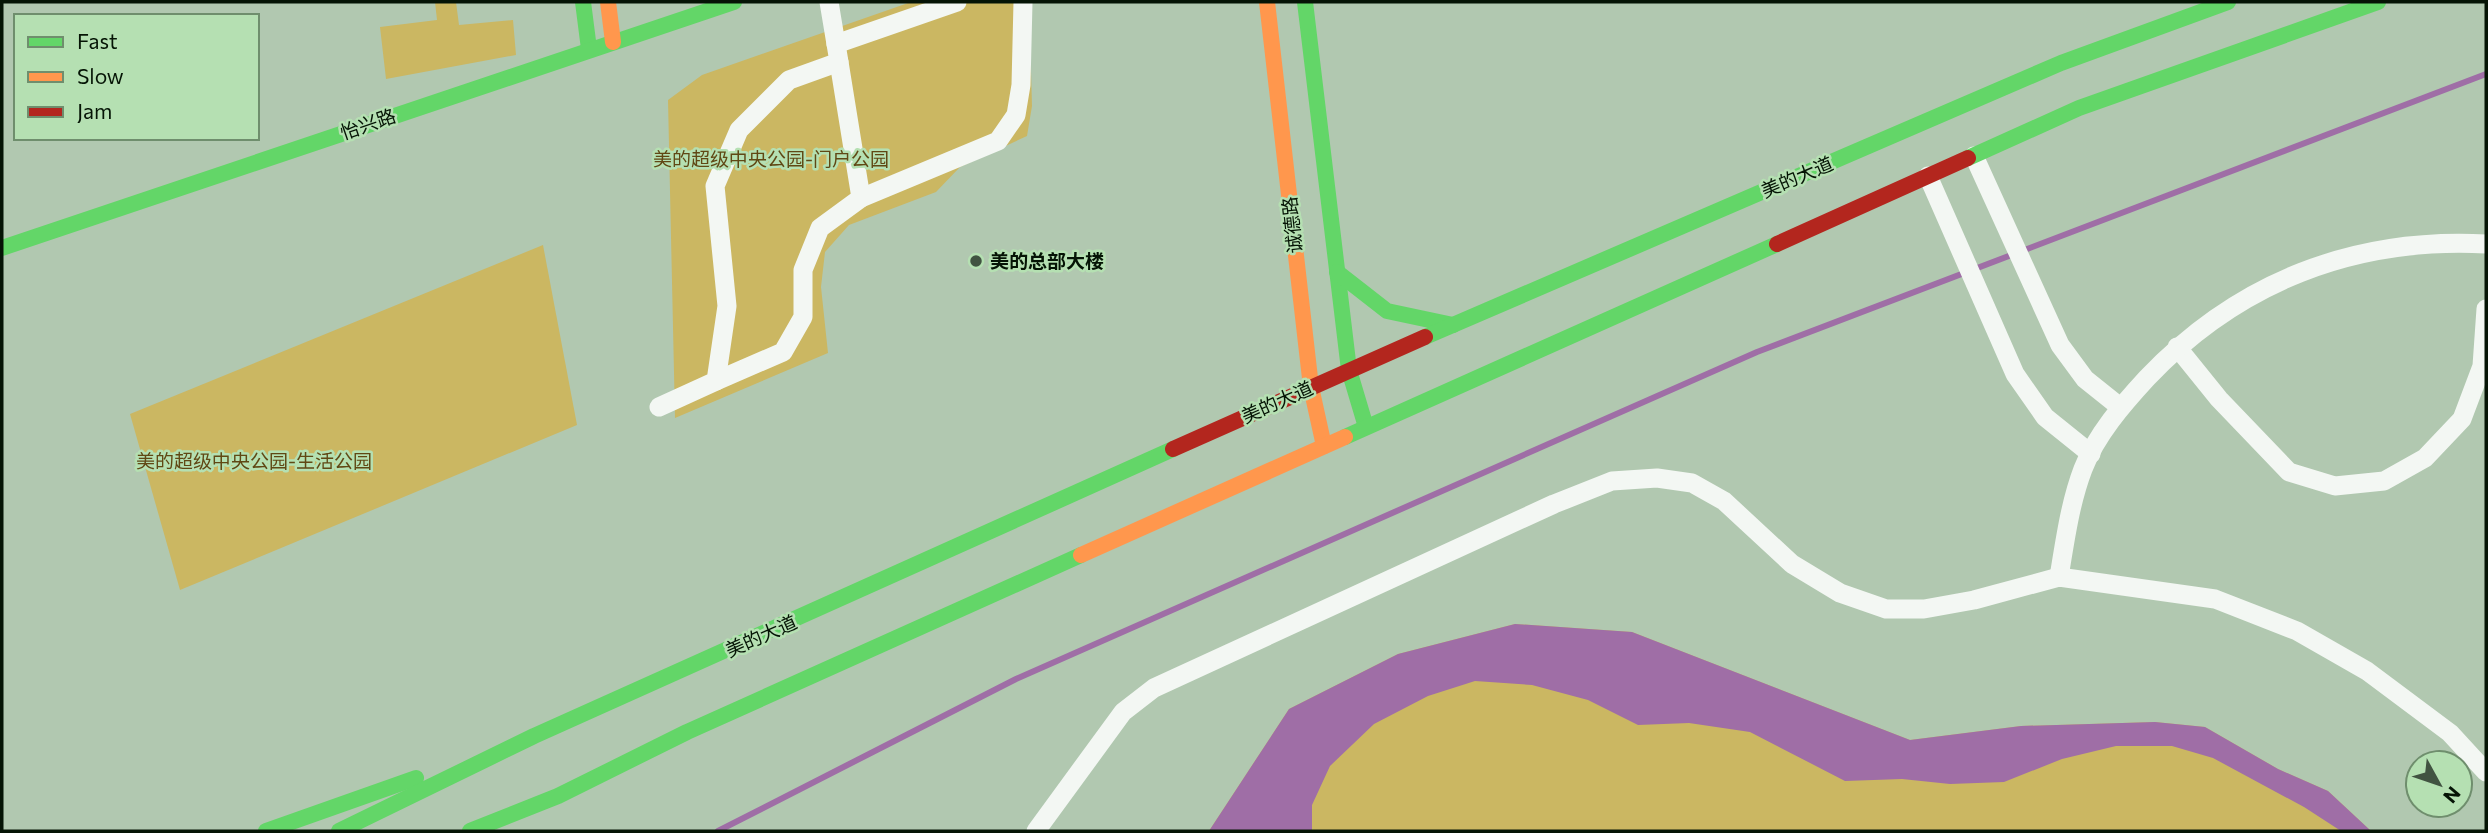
<svg xmlns="http://www.w3.org/2000/svg" width="2488" height="833" font-family="Commissioner,'Noto Sans SC',sans-serif">
<rect width="100%" height="100%" fill="#b1c8b0"/>
<g fill="#cbb762">
<polygon points="435,2 456,2 459,25 513,20 516,55 386,79 380,27 437,20"/>
<polygon points="911,2 1029,2 1032,106 1027,136 960,167 936,192 849,225 825,252 821,287 828,353 675,418 668,100 702,75"/>
<polygon points="543,245 577,425 180,590 130,414"/>
<polygon points="1515,624 1632,632 1910,740 2021,726 2155,722 2205,727 2278,769 2328,791 2371,831 1209,831 1289,709 1398,654"/>
</g>
<polygon fill="#9f6ea6" points="1515,624 1632,632 1910,740 2021,726 2155,722 2205,727 2278,769 2328,791 2371,831 2341,831 2304,807 2213,758 2172,746 2116,746 2062,759 2004,782 1950,784 1902,779 1845,781 1750,732 1689,723 1638,725 1588,700 1532,685 1475,681 1428,696 1374,724 1330,766 1312,805 1312,831 1209,831 1289,709 1398,654"/>
<g fill="none" stroke-linecap="round" stroke-linejoin="round">
<polyline stroke="#9f6ea6" stroke-width="6" points="718,831 1016,679 1757,352 2486,74"/>
<g stroke="#f3f7f3" stroke-width="19">
<polyline points="836,44 957,2"/>
<polyline points="1974,156 2060,345 2085,379 2120,407"/>
<polyline points="1928,176 2015,374 2045,417 2091,454"/>
<polyline points="861,198 998,141 1016,115 1021,85 1023,2"/>
<polyline points="2177,347 2219,399 2289,472 2335,486 2384,481 2425,458 2462,419 2482,366 2486,309"/>
<polyline points="716,381 783,352 803,317 803,270 820,228 861,198 839,62"/>
<polyline points="659,407 716,381 727,306 715,186 739,130 789,80 839,62 829,2"/>
<path d="M2059,577C2065,541 2070,503 2083,469C2096,435 2123,404 2147,378C2238,282 2354,237 2486,244"/>
<polyline points="1036,831 1123,712 1154,688 1554,504 1612,481 1657,478 1692,483 1724,501 1792,564 1840,593 1886,609 1924,609 1974,600 2059,577 2215,599 2297,631 2367,671 2450,733 2486,772"/>
</g>
<g stroke="#63d668" stroke-width="16">
<polyline points="583,2 589,49"/>
<polyline points="1305,2 1349,370 1366,427"/>
<polyline points="1968,158 2079,108 2378,2"/>
<polyline points="2,248 734,2"/>
<polyline points="1337,272 1387,311 1453,325"/>
<polyline points="1425,337 2061,63 2228,2"/>
<polyline points="1345,437 1777,244"/>
<polyline points="266,831 416,778"/>
<polyline points="339,831 534,736 1173,449"/>
<polyline points="470,831 558,796 687,732 1081,555"/>
</g>
<g stroke="#ff974d" stroke-width="16">
<polyline points="608,2 613,42"/>
<polyline points="1267,2 1311,387 1324,446"/>
<polyline points="1081,555 1345,437"/>
</g>
<g stroke="#b3261e" stroke-width="16">
<polyline points="1777,244 1968,158"/>
<polyline points="1173,449 1425,337"/>
</g>
</g>
<circle fill="#415341" stroke="#b5e0b2" stroke-width="2.5" cx="976" cy="261" r="7"/>
<g text-anchor="middle" stroke-width="5" stroke-linejoin="round" paint-order="stroke">
<g font-size="19" fill="#051405" stroke="#b5e0b2">
<text transform="translate(368 124) rotate(-19)" y="7">怡兴路</text>
<text transform="translate(1797 177) rotate(-23)" y="7">美的大道</text>
<text transform="translate(1292 225) rotate(-96)" y="7">诚德路</text>
<text transform="translate(1277 402) rotate(-24)" y="7">美的大道</text>
<text transform="translate(761 636) rotate(-24)" y="7">美的大道</text>
</g>
<g font-size="19" fill="#604814" stroke="#b5e0b2">
<text x="771" y="166">美的超级中央公园-门户公园</text>
<text x="254" y="468">美的超级中央公园-生活公园</text>
</g>
<g font-size="19" font-weight="bold" fill="#051405" stroke="#b5e0b2" text-anchor="start">
<text x="990" y="268">美的总部大楼</text>
</g>
</g>
<rect width="2488" height="833" fill="none" stroke="#051405" stroke-width="7"/>
<rect x="14" y="14" width="245" height="126" fill="#b5e0b2" stroke="#6f8e6d" stroke-width="2"/>
<rect x="28" y="37" width="35" height="10" fill="#63d668" stroke="#6f8e6d" stroke-width="2"/>
<text x="77" y="49" font-size="21" fill="#051405">Fast</text>
<rect x="28" y="72" width="35" height="10" fill="#ff974d" stroke="#6f8e6d" stroke-width="2"/>
<text x="77" y="84" font-size="21" fill="#051405">Slow</text>
<rect x="28" y="107" width="35" height="10" fill="#b3261e" stroke="#6f8e6d" stroke-width="2"/>
<text x="77" y="119" font-size="21" fill="#051405">Jam</text>
<g transform="translate(2439 784) rotate(130)"><circle r="33" fill="#b5e0b2" stroke="#6f8e6d" stroke-width="2"/>
<path d="M0-5L12 26L0 18L-12 26Z" fill="#415341"/>
<text y="-10" font-size="19" font-weight="bold" text-anchor="middle" fill="#051405">N</text>
</g>
</svg>
